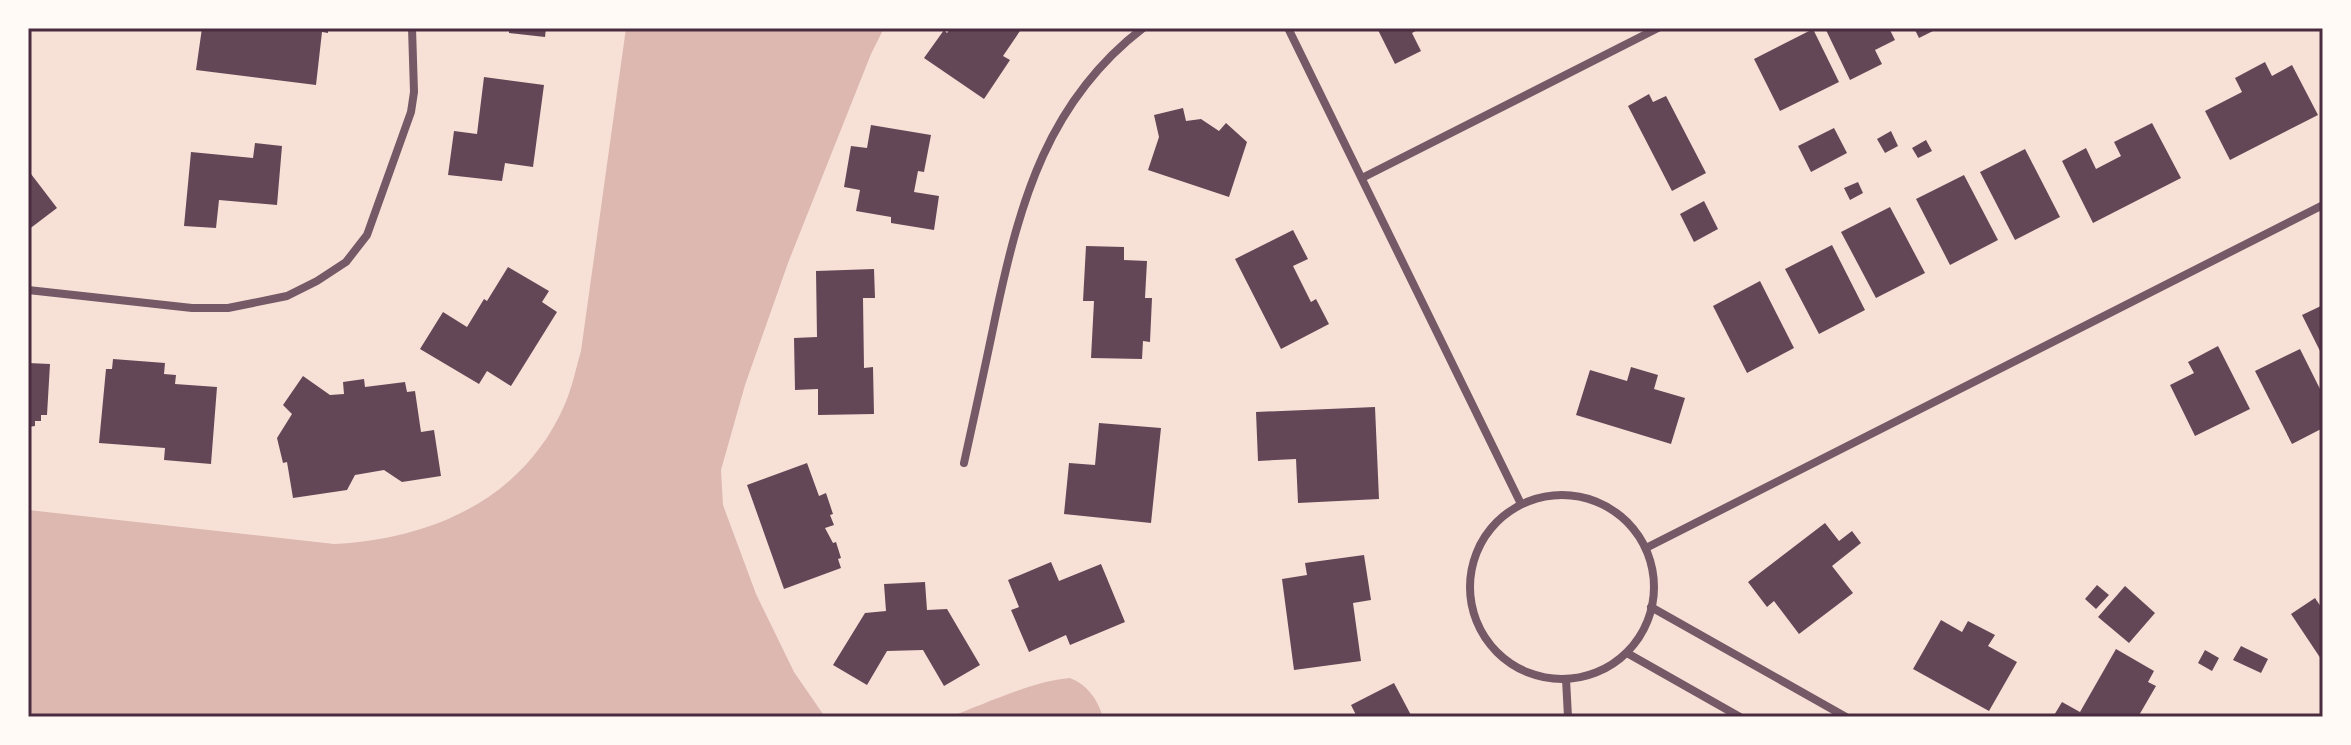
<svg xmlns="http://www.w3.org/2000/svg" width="2351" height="745" font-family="'Roboto Serif',serif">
<rect width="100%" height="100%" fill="#f7e1d7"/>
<g fill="#dcb8b0">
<path d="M626,28H884L871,54L788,263L745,385L721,470L723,505L756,594L794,672L825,717H28V510L334,544C432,539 524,499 565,404C572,388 576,368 581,351Z"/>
<path d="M1070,678C1088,685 1097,699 1103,717H949C985,704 1032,681 1070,678Z"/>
</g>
<g fill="#644757">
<polygon points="202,28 328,28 328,33 322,32 316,85 196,70"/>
<polygon points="509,28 546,28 545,37 509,33"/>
<polygon points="951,28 1022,28 1003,56 1010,60 984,99 924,58 944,30 947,33"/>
<polygon points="1377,28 1421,28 1412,33 1421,51 1395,64"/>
<polygon points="1830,28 1889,28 1895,40 1875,50 1882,64 1850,80 1826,30"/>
<polygon points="1914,28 1939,28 1919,38"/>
<polygon points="1813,29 1839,82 1780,111 1754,59"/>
<polygon points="2265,62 2272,76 2292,65 2318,115 2230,160 2205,111 2242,92 2235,78"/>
<polygon points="484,77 544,85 533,167 505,163 502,181 448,175 454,131 477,134"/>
<polygon points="1649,94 1653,102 1666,96 1706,173 1672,191 1628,106"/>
<polygon points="1183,108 1186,121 1201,119 1219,131 1226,123 1247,142 1229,197 1148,170 1159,137 1154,115"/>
<polygon points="2152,123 2181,178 2093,223 2062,161 2086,148 2096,169 2121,156 2114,142"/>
<polygon points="871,125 931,135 924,172 918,171 914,192 939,196 934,230 891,223 891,217 856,211 860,190 844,187 851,146 867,148"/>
<polygon points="1834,128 1847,153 1811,172 1798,146"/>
<polygon points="1891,131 1898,146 1885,153 1877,139"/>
<polygon points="1926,140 1932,151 1918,158 1912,148"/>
<polygon points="255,143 282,146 277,205 219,200 216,228 184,226 191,152 253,158"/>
<polygon points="2025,149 2060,217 2015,240 1980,172"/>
<polygon points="28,170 57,208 28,230"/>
<polygon points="1964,175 1998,240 1950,265 1916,199"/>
<polygon points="1858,182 1863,193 1850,200 1844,188"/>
<polygon points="1704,201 1718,229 1694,242 1680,214"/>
<polygon points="1890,207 1925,273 1876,298 1841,232"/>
<polygon points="1293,230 1308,259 1293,266 1311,302 1316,299 1329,324 1281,349 1235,259"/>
<polygon points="1832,245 1865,310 1819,334 1785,269"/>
<polygon points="1086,246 1124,247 1124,260 1147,261 1145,298 1152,298 1150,342 1143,341 1142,359 1091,358 1094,301 1083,301"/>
<polygon points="508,267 549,291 542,302 557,312 511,386 487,371 479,384 420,349 443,312 467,327 484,299 487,301"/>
<polygon points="874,269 875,298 863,298 864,368 873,367 874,414 818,415 818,389 795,390 794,338 817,337 816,271"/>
<polygon points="1760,281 1794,348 1747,373 1713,306"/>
<polygon points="2323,305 2323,357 2302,315"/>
<polygon points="2218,346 2250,409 2195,436 2170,385 2194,373 2188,362"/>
<polygon points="2300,349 2323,395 2323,428 2292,444 2255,371"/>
<polygon points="113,359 165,363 164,374 176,375 175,384 217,387 211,464 164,460 165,448 99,443 106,369 112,369"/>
<polygon points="28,363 50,364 47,415 41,415 41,421 35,421 35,426 28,427"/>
<polygon points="1631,367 1658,375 1654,389 1685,398 1671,444 1576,415 1590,370 1627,381"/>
<polygon points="303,376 330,395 344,394 343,382 364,379 365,387 405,382 407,392 415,391 421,432 434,430 441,476 402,482 384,470 355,475 347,490 293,498 287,462 283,463 277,438 292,414 283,405"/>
<polygon points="1375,407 1379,499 1298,503 1296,459 1258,461 1256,412"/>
<polygon points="1099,423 1161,428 1151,523 1064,514 1069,463 1095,465"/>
<polygon points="807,463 819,496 826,493 833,514 830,515 834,525 825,528 833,543 836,542 841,558 838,559 841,568 784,589 747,485"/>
<polygon points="1825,523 1839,541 1852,531 1861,543 1832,566 1853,593 1799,634 1774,601 1767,607 1748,582"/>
<polygon points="1364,555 1371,600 1353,603 1361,661 1294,670 1282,579 1307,575 1305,563"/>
<polygon points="1051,562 1059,581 1101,564 1125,622 1070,645 1066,635 1029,652 1011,610 1019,607 1008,580"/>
<polygon points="925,582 927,610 947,609 980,665 944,686 923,650 887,651 867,685 833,665 865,613 886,611 884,584"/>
<polygon points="2097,585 2109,595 2096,609 2085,599"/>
<polygon points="2125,586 2155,613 2129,643 2098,617"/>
<polygon points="2315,598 2323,610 2323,662 2291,614"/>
<polygon points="1941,620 1962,632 1968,621 1995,635 1988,646 2017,662 1989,711 1913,669"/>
<polygon points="2241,646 2268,659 2261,673 2233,660"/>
<polygon points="2116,649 2154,671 2148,682 2156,686 2138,717 2053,717 2062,702 2080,712"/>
<polygon points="2205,650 2219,658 2212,671 2198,663"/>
<polygon points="1394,683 1412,717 1357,717 1351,705"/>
</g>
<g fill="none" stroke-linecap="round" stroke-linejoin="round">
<g stroke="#755966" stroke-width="8">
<polyline points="1288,28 1521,504"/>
<polyline points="1362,178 1658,28"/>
<polyline points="28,290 192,308 228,308 287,296 317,281 346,262 367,235 411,112 414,92 412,28"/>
<path d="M964,463C975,413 986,363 996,314C1020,201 1048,101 1143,28"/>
<circle cx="1562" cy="587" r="92"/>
<polyline points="1646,548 2323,205"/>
<polyline points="1651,607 1846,717"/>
<polyline points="1627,653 1740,717"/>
<polyline points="1566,679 1568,717"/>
</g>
</g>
<rect width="2351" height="745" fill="none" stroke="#fffaf5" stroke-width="60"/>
<rect x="30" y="30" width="2291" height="685" fill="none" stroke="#4a2c40" stroke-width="3"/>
</svg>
